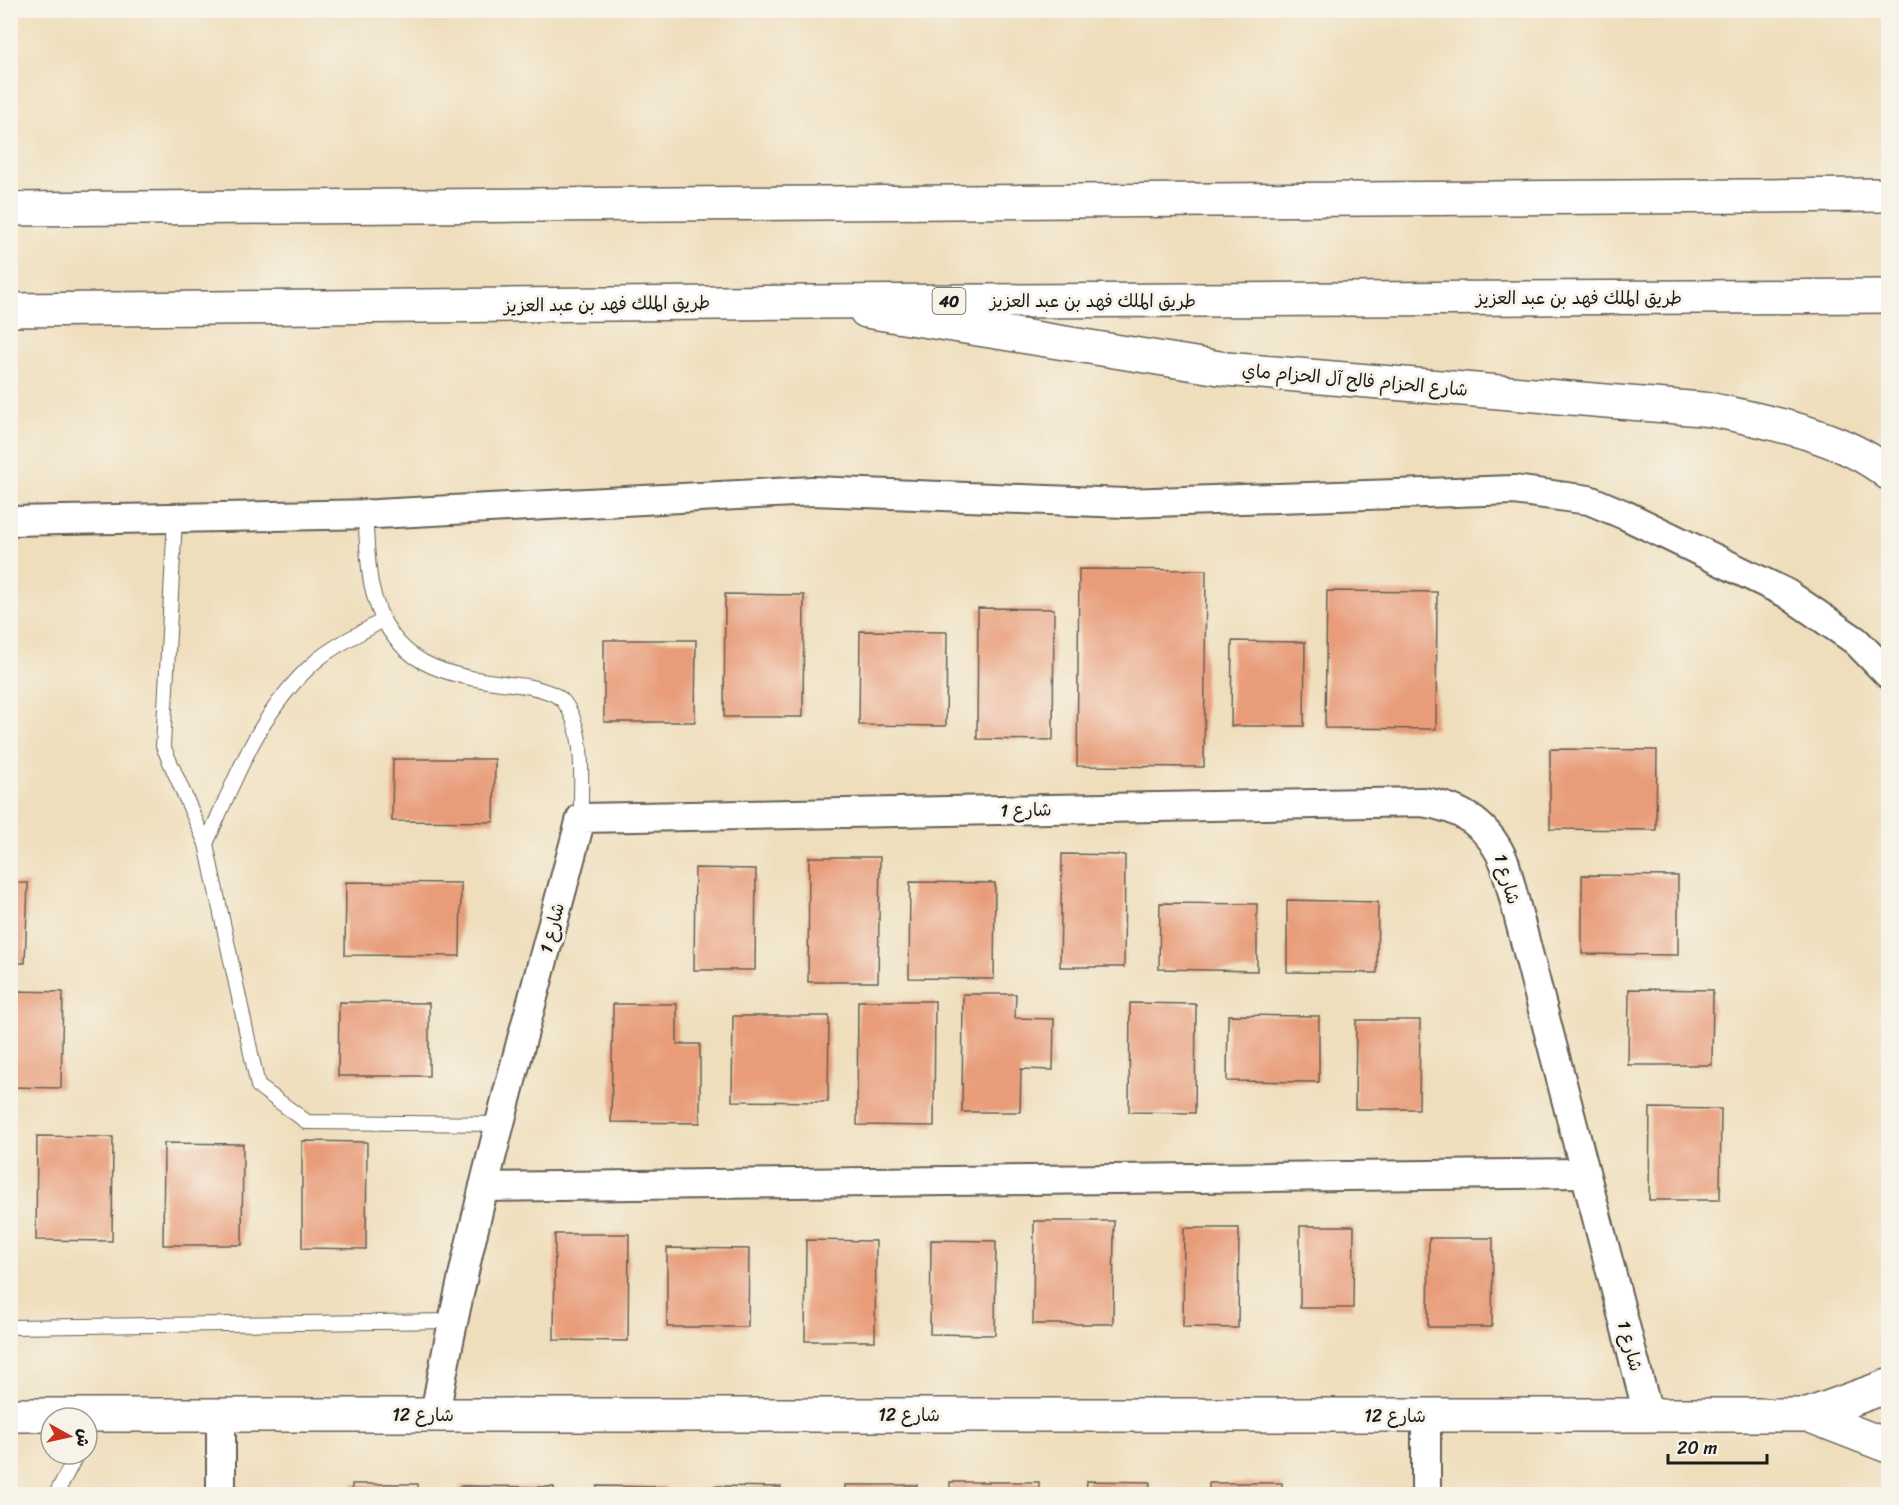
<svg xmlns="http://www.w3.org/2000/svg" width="1899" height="1505" font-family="Sriracha,'Playpen Sans Arabic',sans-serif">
<rect width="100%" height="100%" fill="#f7f3e8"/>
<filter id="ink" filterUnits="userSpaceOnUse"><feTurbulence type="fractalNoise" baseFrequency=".0167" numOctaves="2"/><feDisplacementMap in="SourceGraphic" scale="12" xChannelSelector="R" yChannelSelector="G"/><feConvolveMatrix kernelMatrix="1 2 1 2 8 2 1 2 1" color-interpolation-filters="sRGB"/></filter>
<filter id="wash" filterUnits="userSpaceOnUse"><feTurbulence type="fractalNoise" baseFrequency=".008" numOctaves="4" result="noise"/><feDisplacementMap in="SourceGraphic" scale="24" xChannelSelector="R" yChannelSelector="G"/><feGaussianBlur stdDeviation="1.35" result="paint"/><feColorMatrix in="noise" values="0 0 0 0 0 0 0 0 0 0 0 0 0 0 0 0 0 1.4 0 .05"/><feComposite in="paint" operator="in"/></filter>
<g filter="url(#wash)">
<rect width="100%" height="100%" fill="#efdebc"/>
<g id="blocks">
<g fill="#e89c79">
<polygon points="1079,569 1206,570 1204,767 1077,766"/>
<polygon points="1327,591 1437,592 1436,729 1325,728"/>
<polygon points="725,594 804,595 803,717 724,717"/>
<polygon points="978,608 1054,609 1053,740 977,739"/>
<polygon points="860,631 947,632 946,726 859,725"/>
<polygon points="604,640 696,640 695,722 604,722"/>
<polygon points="1232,641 1305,642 1304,726 1231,726"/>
<polygon points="1550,749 1657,750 1656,830 1550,829"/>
<polygon points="393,759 495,759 494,822 392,821"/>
<polygon points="1062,854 1125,855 1124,967 1060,967"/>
<polygon points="809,857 880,857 878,982 808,982"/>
<polygon points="695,868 756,869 755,970 694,970"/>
<polygon points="1582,875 1678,876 1678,955 1582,954"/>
<polygon points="346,882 461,883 460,956 345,955"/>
<polygon points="910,882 995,883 994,979 909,978"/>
<polygon points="10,883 28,883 25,963 10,963"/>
<polygon points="1287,900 1378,902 1377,973 1287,972"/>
<polygon points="1160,903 1257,904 1257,971 1159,969"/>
<polygon points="1629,989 1713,990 1712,1065 1628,1065"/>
<polygon points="10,991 63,992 61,1088 10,1087"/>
<polygon points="963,994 1016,994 1015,1018 1054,1019 1053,1070 1021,1069 1020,1112 962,1112"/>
<polygon points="858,1001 935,1001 934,1126 857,1125"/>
<polygon points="339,1002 429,1003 429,1076 338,1076"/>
<polygon points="1130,1003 1196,1004 1195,1113 1129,1112"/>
<polygon points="613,1004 677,1004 677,1044 700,1044 700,1123 611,1122"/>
<polygon points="1228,1015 1319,1016 1319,1082 1227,1081"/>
<polygon points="733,1016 829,1016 828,1102 732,1101"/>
<polygon points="1356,1020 1420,1020 1419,1109 1355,1109"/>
<polygon points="1650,1108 1721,1109 1720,1200 1649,1200"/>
<polygon points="37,1136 113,1137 112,1241 36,1240"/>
<polygon points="302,1141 367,1142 366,1249 302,1248"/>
<polygon points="164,1143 243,1144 242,1245 163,1245"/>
<polygon points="1034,1221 1114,1221 1113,1324 1033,1324"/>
<polygon points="1300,1226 1354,1226 1353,1308 1300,1308"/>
<polygon points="1184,1228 1239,1228 1238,1328 1183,1327"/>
<polygon points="555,1234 629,1234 628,1341 554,1340"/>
<polygon points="1429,1238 1493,1238 1492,1327 1428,1327"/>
<polygon points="806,1240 876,1241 875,1341 805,1341"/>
<polygon points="931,1240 996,1241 995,1335 930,1334"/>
<polygon points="667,1248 749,1249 748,1327 667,1327"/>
<polygon points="1087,1481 1150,1482 1149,1494 1086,1494"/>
<rect x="950" y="1482" width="89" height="12"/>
<rect x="1209" y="1483" width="73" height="11"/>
<rect x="352" y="1484" width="66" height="10"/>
<rect x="845" y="1485" width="72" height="9"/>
<polygon points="460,1486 554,1487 554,1494 460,1494"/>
<polygon points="597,1486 666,1487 666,1494 597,1494"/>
<polygon points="713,1486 781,1487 781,1494 713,1494"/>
</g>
</g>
</g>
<g filter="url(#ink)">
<use href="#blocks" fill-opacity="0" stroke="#666054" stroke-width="1.5"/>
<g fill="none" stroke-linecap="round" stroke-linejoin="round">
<g stroke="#666054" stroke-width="16">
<g id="service">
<path d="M365,515C367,537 367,561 371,583C388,667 445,676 518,685C530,686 557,692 564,702C587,732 580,783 581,818"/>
<polyline points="175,518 163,746 206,844 258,1086 307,1122 500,1124"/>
<path d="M206,844C236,777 260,710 316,661C335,644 362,633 383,620"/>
<polyline points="10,1327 452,1321"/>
<polyline points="56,1494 77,1454"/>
</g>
</g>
<g stroke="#666054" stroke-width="32">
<g id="minor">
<polyline points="10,521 376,514 813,491 1125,503 1514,490 1589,500 1625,515 1786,593 1856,641 1888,674"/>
<polyline points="484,1187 1584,1173"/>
<path d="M435,1414C471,1213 529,1016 581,818L1422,802C1462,807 1490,826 1505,864L1648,1414"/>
<polyline points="221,1494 221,1416"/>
<polyline points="1426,1494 1426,1416"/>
</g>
</g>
<g stroke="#666054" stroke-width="36">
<g id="tertiary">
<path d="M866,311L1226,369L1713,410C1769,422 1843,436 1888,473"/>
<polyline points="10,1415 1808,1415 1888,1386"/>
<polyline points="1808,1415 1888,1446"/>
</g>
</g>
<g stroke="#666054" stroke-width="36">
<g id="motorway">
<polyline points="10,209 1888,195"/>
<polyline points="10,310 813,302 1888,296"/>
</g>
</g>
<use href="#service" stroke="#fff" stroke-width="14"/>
<use href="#minor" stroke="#fff" stroke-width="28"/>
<use href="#tertiary" stroke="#fff" stroke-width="33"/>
<use href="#motorway" stroke="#fff" stroke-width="33"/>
</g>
</g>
<g text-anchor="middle" stroke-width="6" stroke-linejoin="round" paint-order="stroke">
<rect fill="#f7f3e8" stroke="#5e5c59" stroke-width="1.5" x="932.5" y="288" width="33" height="26" rx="4.5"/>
<g font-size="16" font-weight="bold" fill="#1c1c1c">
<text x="949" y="307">40</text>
</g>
<g font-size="18" fill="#1c1c1c" stroke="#f7f3e8">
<text x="1579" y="304">طريق الملك فهد بن عبد العزيز</text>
<text x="1093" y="307">طريق الملك فهد بن عبد العزيز</text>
<text transform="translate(607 304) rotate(-1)" y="6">طريق الملك فهد بن عبد العزيز</text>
<text transform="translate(1355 380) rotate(5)" y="6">شارع الحزام فالح آل الحزام ماي</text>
<text transform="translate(1026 810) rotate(-1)" y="6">شارع 1</text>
<text transform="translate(1507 879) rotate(74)" y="6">شارع 1</text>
<text transform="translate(552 928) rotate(-75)" y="6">شارع 1</text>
<text transform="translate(1630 1346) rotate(75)" y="6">شارع 1</text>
<text x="423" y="1421">شارع 12</text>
<text x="909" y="1421">شارع 12</text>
<text x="1395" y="1422">شارع 12</text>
</g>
</g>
<rect width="1899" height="1505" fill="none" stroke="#f7f3e8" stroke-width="36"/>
<g transform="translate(69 1436) rotate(98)"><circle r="28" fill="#f7f3e8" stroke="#9f9d96" stroke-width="1.5"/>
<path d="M0-4.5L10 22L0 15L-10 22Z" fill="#c8321e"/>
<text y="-9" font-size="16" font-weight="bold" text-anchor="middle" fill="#1c1c1c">ش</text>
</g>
<path d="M1668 1454v9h99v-9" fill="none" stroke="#1c1c1c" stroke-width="3"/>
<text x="1677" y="1454" font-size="18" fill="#1c1c1c" stroke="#f7f3e8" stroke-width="4.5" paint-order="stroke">20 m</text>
</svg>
